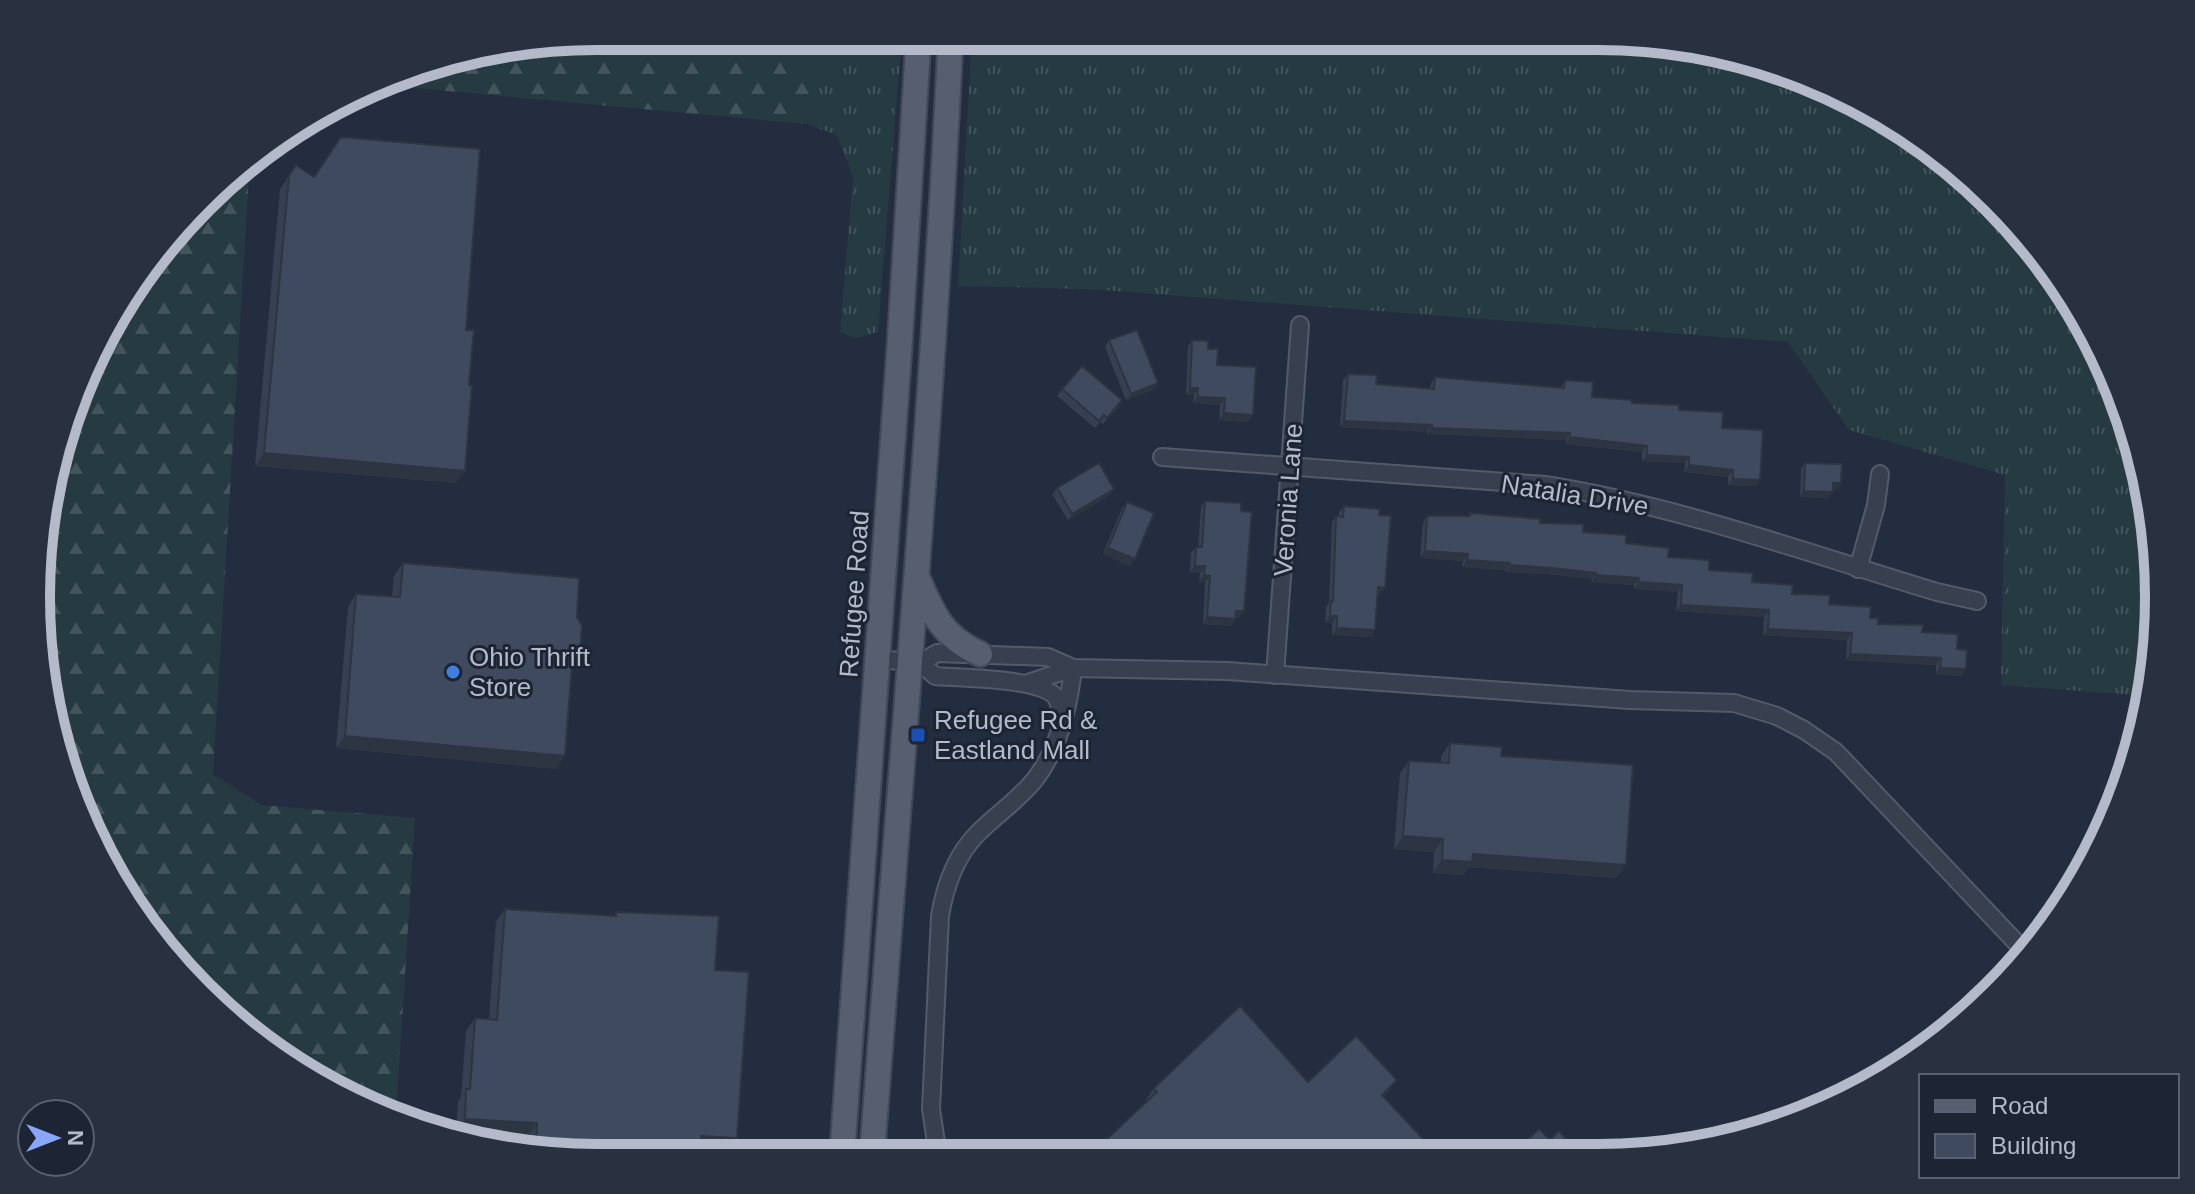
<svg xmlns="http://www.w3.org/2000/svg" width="2195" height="1194" font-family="Helvetica,sans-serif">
<defs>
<pattern id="grass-tufts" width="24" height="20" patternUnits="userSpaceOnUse" patternTransform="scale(2)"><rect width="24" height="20" fill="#263a41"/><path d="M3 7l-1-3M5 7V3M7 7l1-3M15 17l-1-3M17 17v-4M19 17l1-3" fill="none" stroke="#43545b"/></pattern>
<pattern id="forest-firs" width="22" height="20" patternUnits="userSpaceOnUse" patternTransform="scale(2)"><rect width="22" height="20" fill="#263a41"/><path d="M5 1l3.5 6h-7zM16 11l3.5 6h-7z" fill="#43545b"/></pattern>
</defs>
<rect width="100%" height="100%" fill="#242c40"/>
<g fill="url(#grass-tufts)">
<polygon points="625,36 902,36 878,332 856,338 840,332 853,177 837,135 807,124 813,54"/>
<polygon points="972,36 1634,37 1744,55 1878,111 1968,175 2043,255 2101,348 2140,451 2158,560 2154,670 2148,696 2001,685 2005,475 1849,430 1788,342 1089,289 958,286"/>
</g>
<g fill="url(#forest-firs)">
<polygon points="597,36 625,36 814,53 807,124 381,85 416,66"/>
<polygon points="250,158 213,774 261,805 415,818 396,1116 317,1083 176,967 79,812 37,634 55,452 130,286"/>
</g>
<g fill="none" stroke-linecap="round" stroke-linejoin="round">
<g stroke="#535a6a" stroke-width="20">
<g id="minor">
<path d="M1162,457L1545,485C1678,506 1807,553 1937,592L1977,601"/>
<polyline points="1858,569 1876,505 1880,474"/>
<polyline points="878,659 921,663 937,653 1048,657 1073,668 1227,671 1630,700 1734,703 1777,716 1804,730 1836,752 2028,955"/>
<path d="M921,663L935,676C962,678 1037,678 1055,696C1061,703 1060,713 1062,721"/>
<polyline points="1275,675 1300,325"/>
<polyline points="1028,683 1073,668"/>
<path d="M938,1156L931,1109L940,916C945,886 956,855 978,833C997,814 1020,799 1036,778C1060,746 1069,706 1073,668"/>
</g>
</g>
<g stroke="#414858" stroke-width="28">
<g id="primary">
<path d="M918,579C934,616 942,636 980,654"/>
<polyline points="842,1156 899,354 918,47 921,36"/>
<path d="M872,1156C899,788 932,420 950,51L948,36"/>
</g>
</g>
<use href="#minor" stroke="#383f4f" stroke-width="16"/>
<use href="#primary" stroke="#565e6f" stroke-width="24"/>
</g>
<g fill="#374052">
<polygon points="296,165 466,330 469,385 465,471 456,483 255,466 280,189"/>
<polygon points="1109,340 1158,383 1153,390 1126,400 1105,347"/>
<polygon points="1192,340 1208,349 1248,422 1219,420 1220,405 1193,403 1194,395 1186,395 1188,347"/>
<polygon points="1348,374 1376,384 1430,389 1431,383 1435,377 1560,388 1565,380 1592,397 1679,410 1722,428 1760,480 1756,486 1728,485 1728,477 1684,472 1685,463 1642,461 1642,452 1565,444 1566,440 1427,434 1427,432 1340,427 1343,380"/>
<polygon points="1062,389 1118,407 1103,424 1100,422 1095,428 1057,396"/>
<polygon points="1805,463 1841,483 1837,490 1833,490 1828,498 1800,497 1801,469"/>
<polygon points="1057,488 1110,495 1068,520 1052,494"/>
<polygon points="1205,501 1239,618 1236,618 1231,626 1203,624 1205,582 1199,582 1200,573 1190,572 1191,553 1196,547 1198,547 1201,507"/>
<polygon points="1127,502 1130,566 1103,554 1122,508"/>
<polygon points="1344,506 1379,515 1385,588 1380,594 1377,594 1371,637 1332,635 1332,623 1325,623 1326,607 1329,603 1332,522 1336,516 1339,516 1339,512"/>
<polygon points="1470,513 1540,523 1626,543 1709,570 1829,604 1870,618 1878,624 1922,632 1957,649 1966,669 1961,676 1936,674 1936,665 1846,660 1847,640 1763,635 1764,617 1676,611 1678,592 1634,589 1634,585 1591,582 1592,579 1548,574 1505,572 1505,570 1462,567 1463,561 1420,558 1423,523 1427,516 1468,516"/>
<polygon points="403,563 577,617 565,756 556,769 336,748 348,607 356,594 392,596 394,576"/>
<polygon points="1450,743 1501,756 1617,878 1469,867 1463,875 1433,873 1434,852 1394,849 1400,773 1409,761 1441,763 1441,756"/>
<polygon points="505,909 614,916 616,912 715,970 728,1151 700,1149 561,1157 527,1151 528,1136 456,1132 458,1102 461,1096 466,1031 475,1018 489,1019 496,922"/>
<polygon points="1397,1080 1388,1093 1146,1102 1145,1101 1154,1088"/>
</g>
<g fill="#2d3442">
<polygon points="1158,383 1153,390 1126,400 1131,394"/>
<polygon points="1190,388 1198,388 1194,395 1186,395"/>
<polygon points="1198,397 1225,398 1220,405 1193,403"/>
<polygon points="1224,413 1253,415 1248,422 1219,420"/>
<polygon points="1344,421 1432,425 1427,432 1340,427"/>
<polygon points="1432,428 1570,433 1566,440 1427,434"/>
<polygon points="1570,437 1647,446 1642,452 1565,444"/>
<polygon points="264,453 465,471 456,483 255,466"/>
<polygon points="1647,455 1689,457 1685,463 1642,461"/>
<polygon points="1689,465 1733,470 1728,477 1684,472"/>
<polygon points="1733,479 1760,480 1756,486 1728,485"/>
<polygon points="1833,483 1841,483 1837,490 1828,489"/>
<polygon points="1114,489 1110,495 1068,520 1072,514"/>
<polygon points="1804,491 1833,492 1828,498 1800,497"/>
<polygon points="1108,548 1135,559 1130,566 1103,554"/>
<polygon points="1425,551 1468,554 1463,561 1420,558"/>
<polygon points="1467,560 1510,563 1505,570 1462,567"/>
<polygon points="1510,565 1552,568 1596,573 1592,579 1548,574 1505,572"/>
<polygon points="1195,566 1205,566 1200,573 1190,572"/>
<polygon points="1204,575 1210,576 1205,582 1199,582"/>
<polygon points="1596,575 1639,578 1634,585 1591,582"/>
<polygon points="1638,582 1682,585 1678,592 1634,589"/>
<polygon points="1378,587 1385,588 1380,594 1373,594"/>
<polygon points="1681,605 1769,610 1764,617 1676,611"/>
<polygon points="1236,611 1244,611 1239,618 1232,617"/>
<polygon points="1330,616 1337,616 1332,623 1325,623"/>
<polygon points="1207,617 1235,619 1231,626 1203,624"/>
<polygon points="1337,628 1375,630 1371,637 1332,635"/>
<polygon points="1768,629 1852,633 1847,640 1763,635"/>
<polygon points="1850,654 1941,658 1936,665 1846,660"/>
<polygon points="1940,668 1966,669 1961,676 1936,674"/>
<polygon points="345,736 565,756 556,769 336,748"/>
<polygon points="1403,836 1443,839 1434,852 1394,849"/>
<polygon points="1473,854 1626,865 1617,878 1469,867 1463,875 1433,873 1442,860"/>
<polygon points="1397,1080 1388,1093 1373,1108 1382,1095"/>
<polygon points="465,1119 537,1123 528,1136 456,1132"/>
<polygon points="701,1136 737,1138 728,1151 692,1149"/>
</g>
<g fill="#404a5f" stroke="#2d3442" stroke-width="2">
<polygon points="341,137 480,149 466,330 474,330 469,385 472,385 465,471 264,453 289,176 296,165 314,177"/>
<polygon points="1137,330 1158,383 1131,394 1109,340"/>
<polygon points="1192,340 1208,341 1208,349 1218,349 1217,365 1256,367 1253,415 1224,413 1225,398 1198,397 1198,388 1190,388"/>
<polygon points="1082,366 1122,400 1107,418 1104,415 1099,421 1062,389"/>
<polygon points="1348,374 1377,375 1376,384 1434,389 1435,377 1564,388 1565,380 1593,382 1592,397 1632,400 1632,403 1679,405 1679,410 1723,412 1722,428 1763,430 1760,480 1733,479 1733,470 1689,465 1689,457 1647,455 1647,446 1570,437 1570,433 1432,428 1432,425 1344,421"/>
<polygon points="1099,463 1114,489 1072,514 1057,488"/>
<polygon points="1805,463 1842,464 1841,483 1833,483 1833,492 1804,491"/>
<polygon points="1205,501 1241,503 1241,511 1252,512 1244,611 1236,611 1235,619 1207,617 1210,576 1204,575 1205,566 1195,566 1196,547 1202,547"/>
<polygon points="1127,502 1154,513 1135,559 1108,548"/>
<polygon points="1344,506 1380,509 1379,515 1391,516 1385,588 1378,587 1375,630 1337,628 1337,616 1330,616 1331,601 1333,601 1336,516 1343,517"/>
<polygon points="1470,513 1540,519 1540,523 1583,524 1583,532 1626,535 1626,543 1669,548 1668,557 1709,560 1709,570 1753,573 1752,582 1793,585 1792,594 1830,595 1829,604 1871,607 1870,618 1878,618 1878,624 1923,625 1922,632 1958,634 1957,649 1967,650 1966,669 1940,668 1941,658 1850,654 1852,633 1768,629 1769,610 1681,605 1682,585 1638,582 1639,578 1596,575 1596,573 1552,568 1510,565 1510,563 1467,560 1468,554 1425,551 1427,516 1470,516"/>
<polygon points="403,563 579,578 577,617 582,625 580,659 572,665 565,756 345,736 356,594 400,597"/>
<polygon points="1450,743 1502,747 1501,756 1633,765 1626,865 1473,854 1472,862 1442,860 1443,839 1403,836 1409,761 1449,763"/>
<polygon points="505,909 616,916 616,912 719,916 715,970 749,972 737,1138 701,1136 700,1156 561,1157 536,1153 537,1123 465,1119 466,1089 470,1089 475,1018 497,1020"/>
<polygon points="1240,1006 1308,1082 1356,1036 1397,1080 1382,1095 1437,1154 1090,1155 1157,1092 1154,1088"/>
<polygon points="1539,1129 1550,1140 1559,1131 1579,1154 1513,1154"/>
</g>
<circle fill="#3f7fe0" stroke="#1d2434" stroke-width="3" cx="453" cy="672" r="8"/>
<rect fill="#1a4fb4" stroke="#1d2434" stroke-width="3" x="910" y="727" width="16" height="16" rx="4"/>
<g text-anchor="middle" stroke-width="6" stroke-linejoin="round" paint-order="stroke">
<g font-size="26" fill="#b4baca" stroke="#1d2434">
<text transform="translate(1575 495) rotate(9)" y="9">Natalia Drive</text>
<text transform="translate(1288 500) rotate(-86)" y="9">Veronia Lane</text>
<text transform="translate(854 594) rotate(-86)" y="9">Refugee Road</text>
</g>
<g font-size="26" fill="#b4baca" stroke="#1d2434" text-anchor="start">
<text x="469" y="666">Ohio Thrift<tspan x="469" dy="30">Store</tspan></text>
<text x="934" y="729">Refugee Rd &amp;<tspan x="934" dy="30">Eastland Mall</tspan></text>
</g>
</g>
<path d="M0 0H2195V1194H0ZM597 50H1598A547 547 0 0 1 2145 597V597A547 547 0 0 1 1598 1144H597A547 547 0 0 1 50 597V597A547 547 0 0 1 597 50Z" fill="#293040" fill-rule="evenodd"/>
<path fill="none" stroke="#b4baca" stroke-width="10" d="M597 50H1598A547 547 0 0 1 2145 597V597A547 547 0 0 1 1598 1144H597A547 547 0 0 1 50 597V597A547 547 0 0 1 597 50Z"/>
<rect x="1919" y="1074" width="260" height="104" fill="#1d2434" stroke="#596070" stroke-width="2"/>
<rect x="1935" y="1100" width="40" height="12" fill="#565e6f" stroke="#596070" stroke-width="2"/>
<text x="1991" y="1114" font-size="24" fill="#b4baca">Road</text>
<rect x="1935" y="1134" width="40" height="24" fill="#404a5f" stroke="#596070" stroke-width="2"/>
<text x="1991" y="1154" font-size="24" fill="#b4baca">Building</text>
<g transform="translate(56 1138) rotate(90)"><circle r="38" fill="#1d2434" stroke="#596070" stroke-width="2"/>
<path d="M0-6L14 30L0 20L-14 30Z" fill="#89a6fa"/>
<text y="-12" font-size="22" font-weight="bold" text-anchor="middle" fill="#b4baca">N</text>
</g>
</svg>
